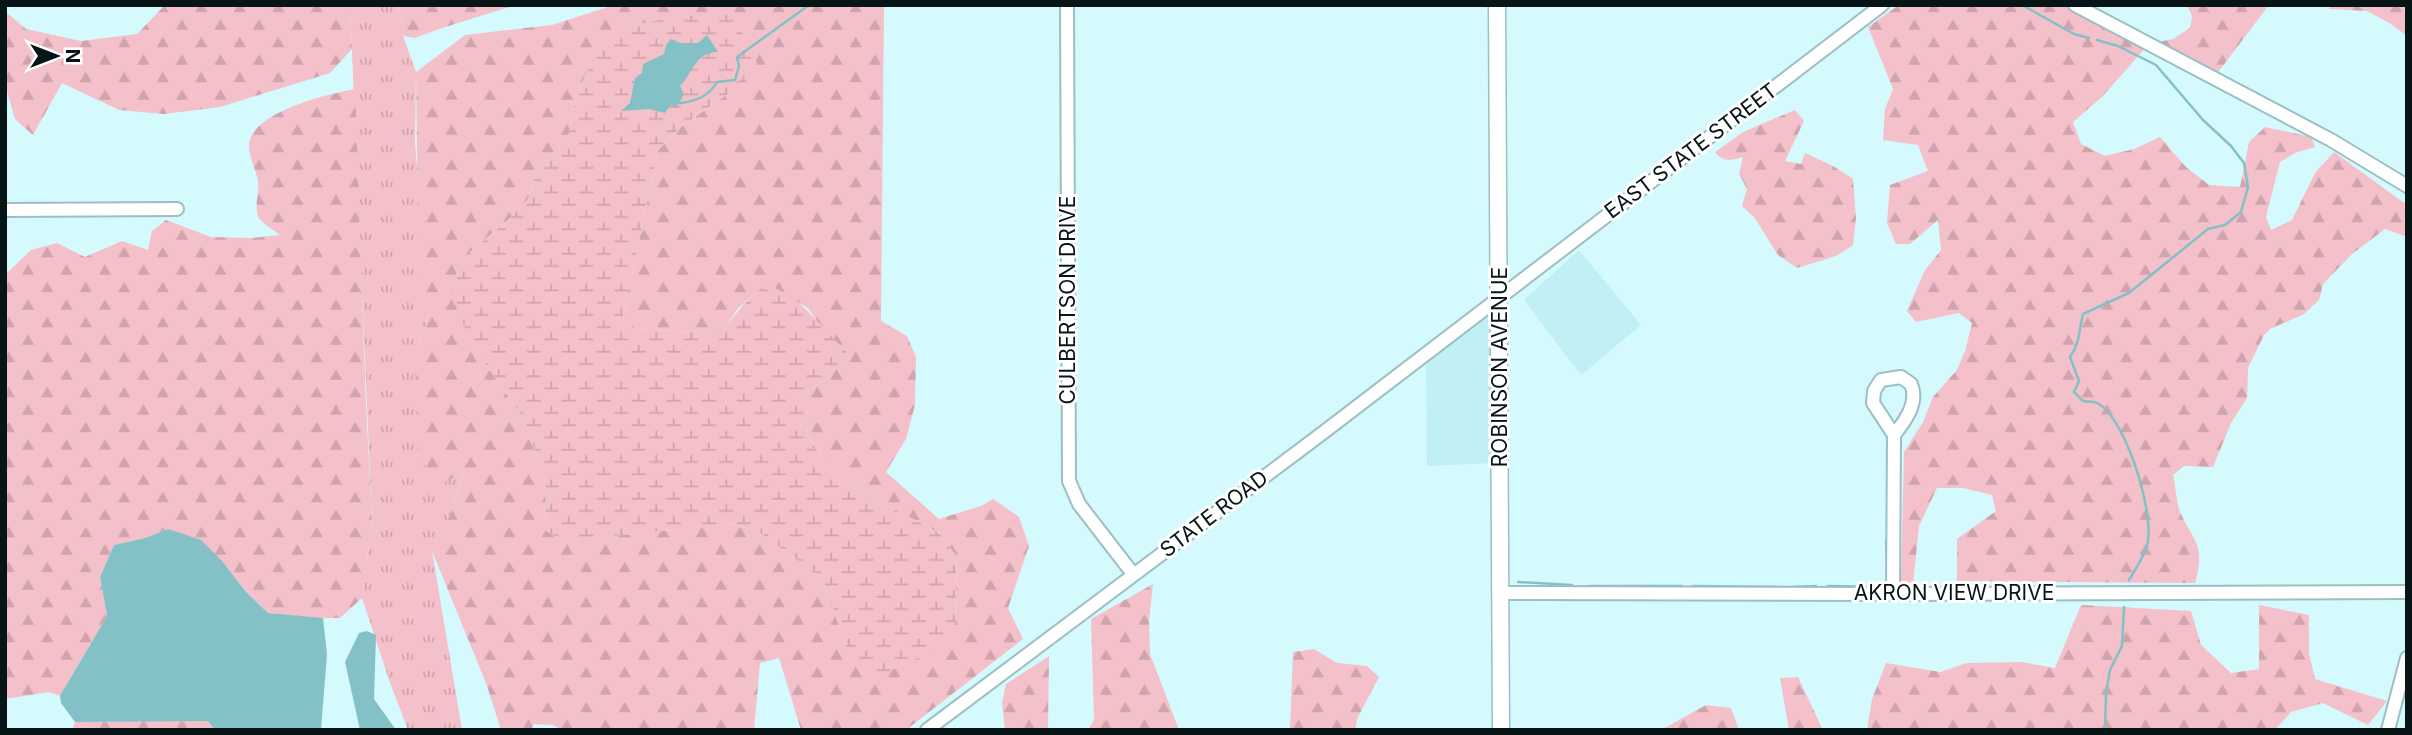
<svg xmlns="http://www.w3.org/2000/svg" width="2412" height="735" font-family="Inter,sans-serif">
<defs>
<pattern id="grass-tufts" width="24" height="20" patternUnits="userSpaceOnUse" patternTransform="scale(1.75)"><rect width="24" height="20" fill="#f4c0ca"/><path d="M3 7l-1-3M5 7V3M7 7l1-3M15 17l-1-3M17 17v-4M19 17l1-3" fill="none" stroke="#d0a4ad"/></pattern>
<pattern id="forest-firs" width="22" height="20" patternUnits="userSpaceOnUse" patternTransform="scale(1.75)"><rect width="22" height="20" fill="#f4c0ca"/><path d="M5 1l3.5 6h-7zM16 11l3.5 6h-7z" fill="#d0a4ad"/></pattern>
<pattern id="wetland-marsh" width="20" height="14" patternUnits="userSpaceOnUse" patternTransform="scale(1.75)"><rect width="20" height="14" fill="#f4c0ca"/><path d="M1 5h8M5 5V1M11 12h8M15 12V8" fill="none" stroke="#d0a4ad"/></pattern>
</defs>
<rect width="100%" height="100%" fill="#d5fafe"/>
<g fill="#c1f0f4">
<polygon points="1579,250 1641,325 1581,375 1524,300"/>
<polygon points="1495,303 1496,463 1427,466 1426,359"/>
</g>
<polygon fill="url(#grass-tufts)" points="350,5 399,5 403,36 416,72 415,143 429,312 415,359 464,470 450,515 432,551 462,730 408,730 389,680 362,598 372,523"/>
<g fill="url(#forest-firs)" fill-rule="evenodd">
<polygon points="165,5 350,5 352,49 330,73 220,107 164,114 119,110 62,83 33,135 15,119 5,84 5,11 26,29 81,41 137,34"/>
<polygon points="399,5 516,5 442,28 415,38 403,36"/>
<path d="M614,5H884L881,321L907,336L916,357L915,405L906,439L886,472L939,519L981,506L993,499L1019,517L1029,546L1008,608L1023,639L906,730H801L779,658L760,663L754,730H564L552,725L534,724L531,730H501L486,683L432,551L450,515L464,471L439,486L418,456L415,359L429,312L419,303L416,72L465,35L552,25ZM675,16L729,93L682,126L658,150L623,316L635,329L693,332L727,325L738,308L766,285L808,308L825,332L847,352L827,379L805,392L808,437L826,464L851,486L939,533L957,557L955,624L846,646L823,579L760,533L734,524L562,541L545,530L546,482L524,419L478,353L462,259L509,219L528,199L536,174L568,137L577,97L596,47L615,30Z"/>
<path d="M1899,5H2075L2148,44L2173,39L2190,28L2192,16L2187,5H2269L2213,79L2148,45L2102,97L2073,122L2081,144L2105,156L2134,149L2160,137L2186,167L2209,185L2240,187L2249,142L2265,127L2311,137L2315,147L2295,153L2280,162L2266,217L2271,230L2292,220L2315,173L2334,152L2407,205V237L2385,229L2352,254L2323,284L2319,300L2304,314L2270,329L2264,335L2248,368L2247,398L2231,423L2213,467L2184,466L2173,475C2176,488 2176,503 2181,514C2196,545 2205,546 2195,583L1957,581V539L1996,511L1992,495L1963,488H1937L1919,526L1913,584L1901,581L1904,452L1923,422L1933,397L1957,370L1965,351L1972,323L1959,313L1916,322L1907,311L1925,270L1941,250L1938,220L1910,244H1896L1887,223L1890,185L1928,171L1918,145L1883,140L1885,109L1893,89L1868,27Z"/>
<polygon points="2331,5 2407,5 2407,36 2391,24 2367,11 2329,9"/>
<path d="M355,89L366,404L372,523L362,598L340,618H312L268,613L246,592L223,562L168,529L145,538L114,545L100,577L107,616L60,696L49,692L5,699V275L31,250L57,243L85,257L122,241L148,250L152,231L166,220L211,237L251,238L280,235C274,230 263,224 259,218C253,206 260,193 258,181C256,170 248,155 249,144C253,111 329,94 355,89Z"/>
<path d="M1795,110L1804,121L1785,161L1801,164L1805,153L1833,166L1853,179L1856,218L1853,245L1836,256L1797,268L1778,255L1754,217L1742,206L1747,189L1739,174L1743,157C1732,160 1723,163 1715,152L1743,132Z"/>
<polygon points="1153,584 1149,621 1150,654 1179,730 1088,730 1094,720 1091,619"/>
<polygon points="2081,605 2191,611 2201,645 2231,673 2259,669 2259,605 2309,615 2309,653 2315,679 2387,701 2368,725 2323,703 2291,712 2275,730 1867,730 1872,699 1886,663 1940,672 1967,663 2021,662 2055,668"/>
<polygon points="1314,649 1337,663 1367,666 1379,677 1358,717 1355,730 1290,730 1293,652"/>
<polygon points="1049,656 1048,730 1005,730 1002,703 1006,684"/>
<polygon points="1798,677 1823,730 1789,730 1780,678"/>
<polygon points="1706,705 1731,708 1739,730 1661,730"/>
<polygon points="141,721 209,721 215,730 72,730 75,722"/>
</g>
<path fill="url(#wetland-marsh)" d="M733,14L757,63L729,93L682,126L658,150L623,316L635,329L693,332L727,325L743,305L766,284C807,301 817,324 847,352L827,379L805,392L808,437L826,464L851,486L939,533L957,557L955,624L936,650L872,679L846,646L823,579L760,533L734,524L562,541L545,530L546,482L524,419L478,353L458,314L451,285L462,259L509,219L528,199L536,174L568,137L577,97L596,47L615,30L675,16Z"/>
<g fill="#84c1c6">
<path d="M707,35L718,52C695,52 693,73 680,86L684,94L676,108L671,105L665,113L649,109L621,111L630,103L635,78L642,73L643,64L664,54L666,45L671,39L681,43H698Z"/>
<polygon points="168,529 201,540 223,562 246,592 268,613 323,618 327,654 321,730 215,730 208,721 75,722 61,703 60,696 107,616 100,577 114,545 145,538"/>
<polygon points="367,631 376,635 374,699 396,730 360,730 345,662 359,633"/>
</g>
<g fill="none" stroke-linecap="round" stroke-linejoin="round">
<g stroke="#84c1c6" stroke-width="2.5">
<polyline points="2022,5 2074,34 2089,38"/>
<path d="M2097,40L2118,46L2156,65L2203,120L2231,146L2244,163L2248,187L2241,212L2225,225L2208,229L2129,293L2083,314C2079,330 2080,343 2070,357L2079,381L2074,392L2083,401C2088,402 2095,401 2099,404C2126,420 2156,516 2147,546C2143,558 2135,570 2129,580"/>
<path d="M680,103C697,101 709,96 717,82L735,80L739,66L737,57L809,5"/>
<polyline points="1886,541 1887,560"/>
<polyline points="1518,582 1572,585"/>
<polyline points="1590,586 1682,586"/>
<polyline points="1693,586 1782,587"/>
<polyline points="1828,586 1881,587"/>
<polyline points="1793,587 1816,586"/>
<polyline points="2105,730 2106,694 2110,670 2122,646 2124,607"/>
</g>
<g stroke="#9bbfc2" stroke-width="16">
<g id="minor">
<polyline points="1067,5 1069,481 1079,504 1133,574"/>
<polyline points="2075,5 2331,140 2407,186"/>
<polyline points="5,210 177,209"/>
<polyline points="1501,593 1893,594 2407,592"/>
<path d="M1893,594L1894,435L1873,403L1874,391L1881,380L1901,377L1911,384C1919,403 1905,421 1894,435"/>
<polyline points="927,730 1320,435 1882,5"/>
<polyline points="2388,730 2407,658"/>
</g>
</g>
<g stroke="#9bbfc2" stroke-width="19">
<polyline id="major" points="1497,5 1501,730"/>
</g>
<use href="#minor" stroke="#fff" stroke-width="12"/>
<use href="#major" stroke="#fff" stroke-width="16"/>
</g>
<g text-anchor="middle" stroke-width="6" stroke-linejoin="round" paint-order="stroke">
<g font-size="21" fill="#081517" stroke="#fff">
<text transform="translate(1691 151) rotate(-37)" y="7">EAST STATE STREET</text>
<text transform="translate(1068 300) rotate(-90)" y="7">CULBERTSON DRIVE</text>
<text transform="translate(1500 367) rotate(-90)" y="7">ROBINSON AVENUE</text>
<text transform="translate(1214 514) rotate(-37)" y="7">STATE ROAD</text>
<text x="1954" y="600">AKRON VIEW DRIVE</text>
</g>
</g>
<rect width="2412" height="735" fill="none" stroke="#081517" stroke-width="14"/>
<g transform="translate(56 56) rotate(90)" stroke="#ffffff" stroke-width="5" paint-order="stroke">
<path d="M0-5L12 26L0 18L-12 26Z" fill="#081517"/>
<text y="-10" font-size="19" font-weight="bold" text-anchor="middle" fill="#081517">N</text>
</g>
</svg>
